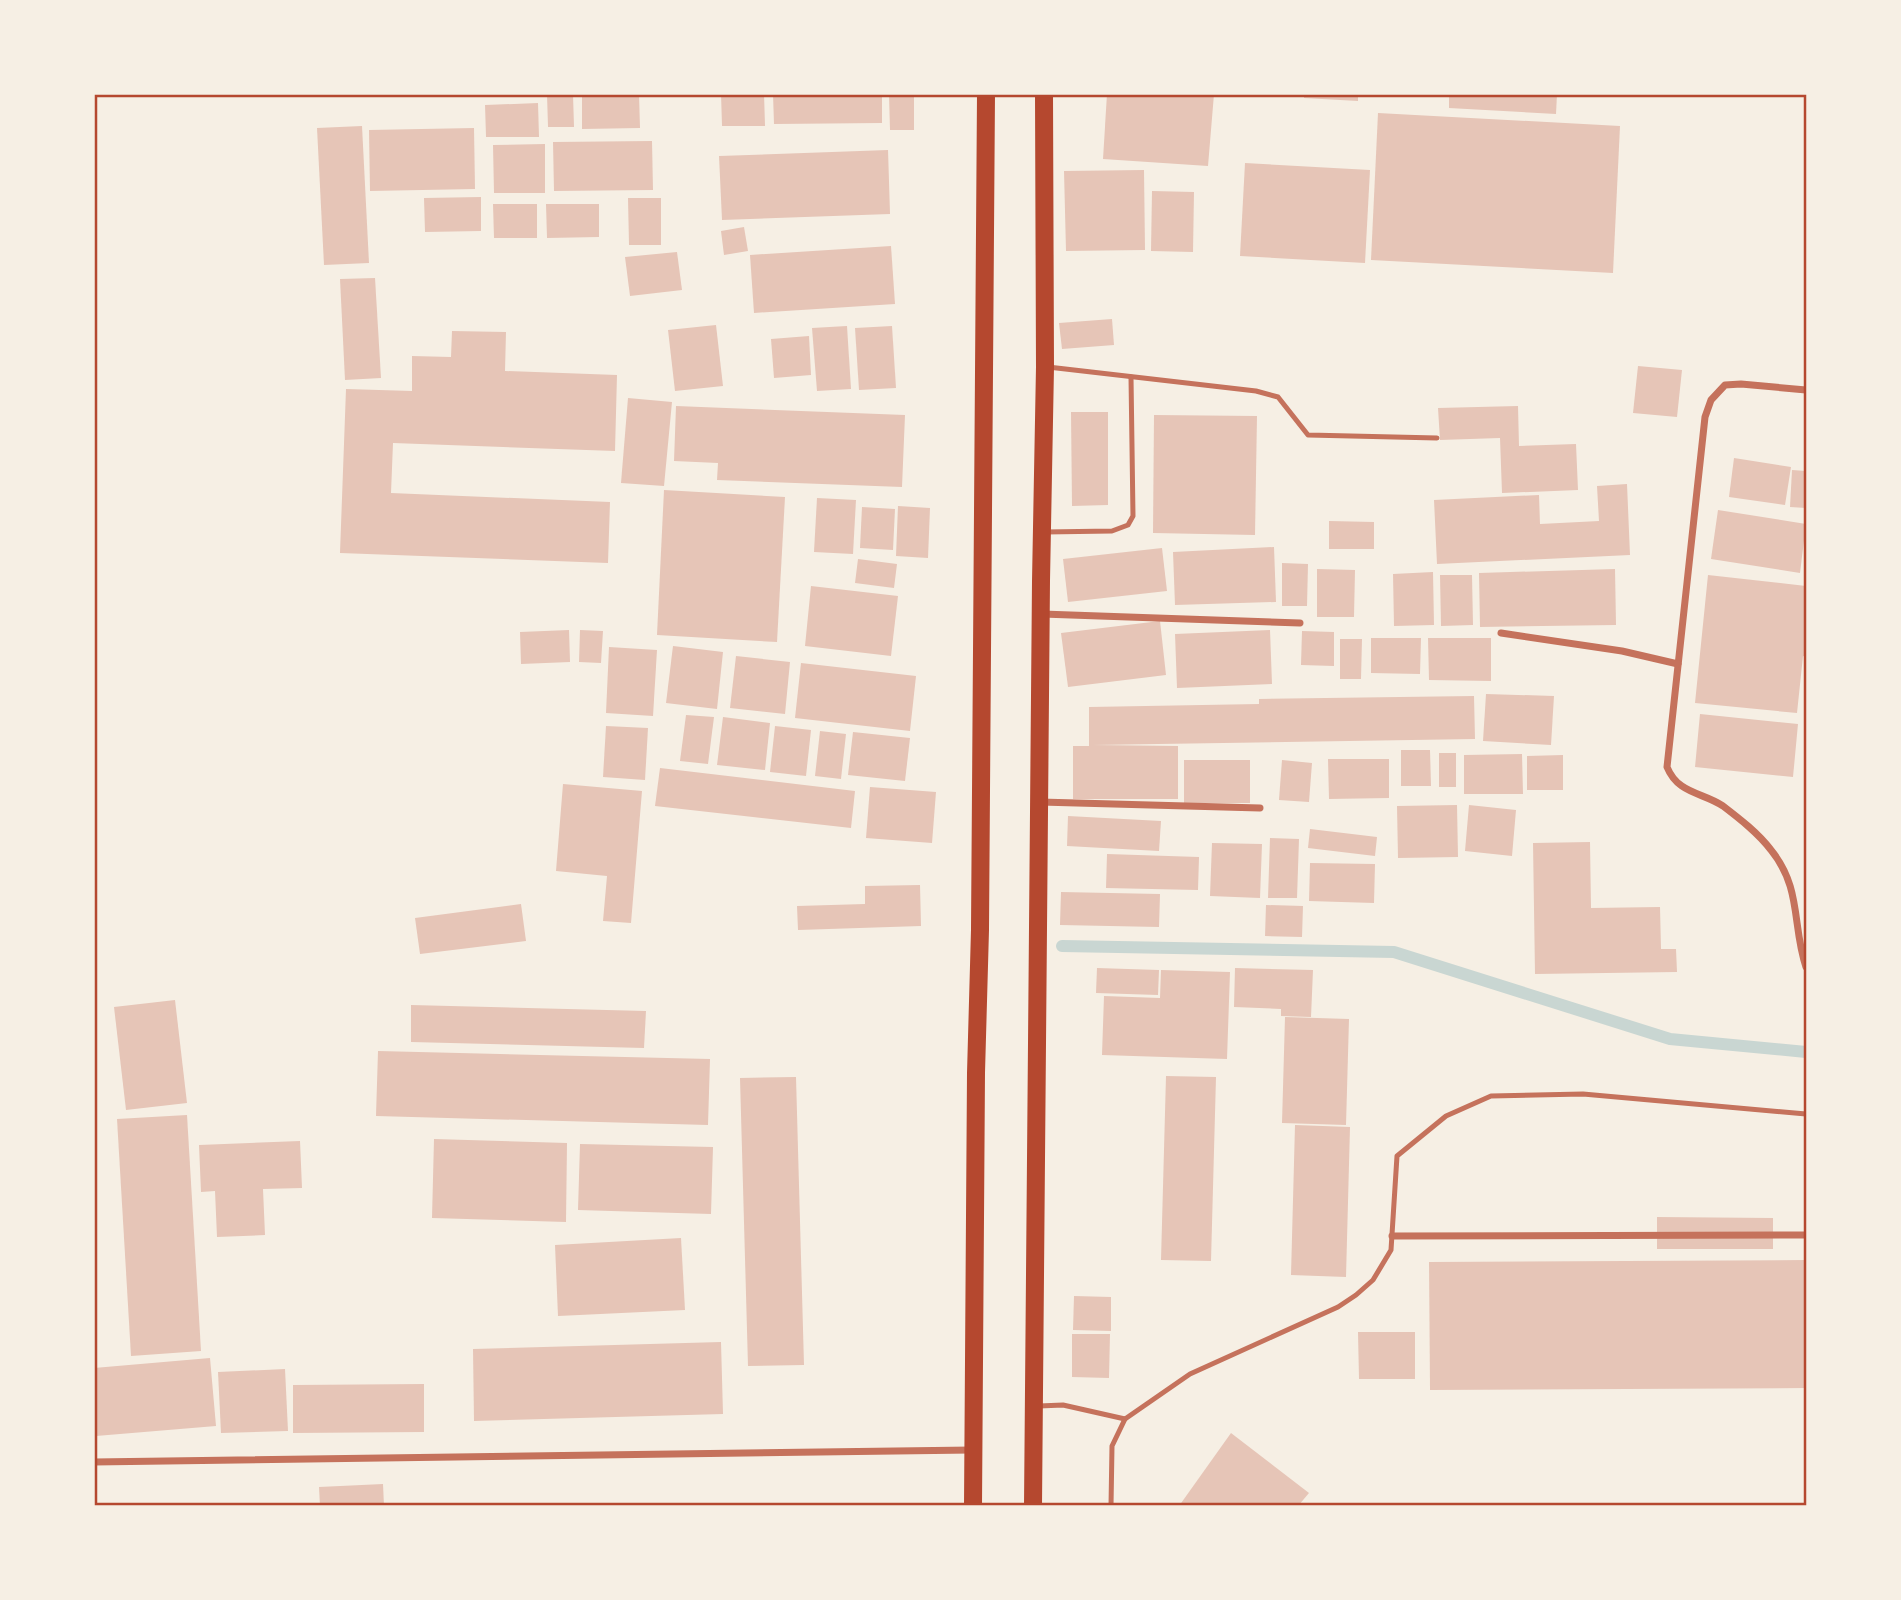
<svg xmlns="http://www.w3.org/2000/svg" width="1901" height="1600" font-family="Barlow,sans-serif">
<rect width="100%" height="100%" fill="#f6efe4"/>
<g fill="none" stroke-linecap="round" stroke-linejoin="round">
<polyline stroke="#c9d6d2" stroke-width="12" points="1062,946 1394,952 1670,1039 1806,1052"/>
</g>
<g fill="#e6c5b7">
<polygon points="547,94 573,94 574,127 548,127"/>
<polygon points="582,94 639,94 640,128 582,129"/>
<polygon points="721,94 764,94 765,126 722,126"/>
<polygon points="773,94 882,94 882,123 774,124"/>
<polygon points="889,94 914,94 914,130 890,130"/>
<polygon points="1107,94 1214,94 1208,166 1103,159"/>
<polygon points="1304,94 1358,94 1358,101 1304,98"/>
<polygon points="1449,94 1557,94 1556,114 1449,108"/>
<polygon points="538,103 539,137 486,137 485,105"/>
<polygon points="1378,113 1620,126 1613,273 1371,260"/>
<polygon points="362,126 369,263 324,265 317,128"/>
<polygon points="474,128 475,189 370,191 369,130"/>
<polygon points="652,141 653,190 554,191 553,142"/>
<polygon points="545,144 545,193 494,193 493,145"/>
<polygon points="888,150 890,214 722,220 719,156"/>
<polygon points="1245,163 1370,170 1365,263 1240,256"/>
<polygon points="1144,170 1145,250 1066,251 1064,171"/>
<polygon points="1152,191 1194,192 1193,252 1151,251"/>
<polygon points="481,197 481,231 425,232 424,198"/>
<polygon points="628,198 661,198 661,245 629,245"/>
<polygon points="493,204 537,204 537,238 494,238"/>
<polygon points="546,204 599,204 599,237 547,238"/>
<polygon points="744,227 748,251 724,255 721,231"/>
<polygon points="891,246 895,304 754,313 750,255"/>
<polygon points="677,252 682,290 630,296 625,257"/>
<polygon points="375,278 381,378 345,380 340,279"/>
<polygon points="1112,319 1114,345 1062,349 1059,323"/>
<polygon points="716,325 723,386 675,391 668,330"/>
<polygon points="847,326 851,389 817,391 812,328"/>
<polygon points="892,326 896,388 859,390 855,328"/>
<polygon points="452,331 506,332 505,371 617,375 615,451 393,443 391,493 610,502 608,563 340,553 346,389 412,391 412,356 451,357"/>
<polygon points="809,336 811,375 774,378 771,339"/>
<polygon points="1638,366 1682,370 1677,417 1633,413"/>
<polygon points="628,398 672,402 664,486 621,483"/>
<polygon points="676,406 905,415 902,487 717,480 718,463 674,461"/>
<polygon points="1518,406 1519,446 1576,444 1578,490 1502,493 1500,438 1440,440 1438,408"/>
<polygon points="1071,412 1108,412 1108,505 1072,506"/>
<polygon points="1154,415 1257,416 1255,535 1153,533"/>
<polygon points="1734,458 1791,467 1785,505 1729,497"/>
<polygon points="1792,470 1806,471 1806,508 1790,507"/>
<polygon points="1627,484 1630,555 1437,564 1434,500 1539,495 1540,524 1599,521 1597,486"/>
<polygon points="664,490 785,497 777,642 657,635"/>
<polygon points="817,498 856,500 853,554 814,552"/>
<polygon points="898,506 930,508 928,558 896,556"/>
<polygon points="862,507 895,509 893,550 860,548"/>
<polygon points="1718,510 1806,524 1800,573 1711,559"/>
<polygon points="1329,521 1374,522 1374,549 1329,549"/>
<polygon points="1274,547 1276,602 1175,605 1173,552"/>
<polygon points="1162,548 1167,591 1068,602 1063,559"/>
<polygon points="858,559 897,564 894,588 855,583"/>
<polygon points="1282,563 1308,564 1307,606 1282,606"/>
<polygon points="1317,569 1355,570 1354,617 1317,617"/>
<polygon points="1615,569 1616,625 1480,627 1479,573"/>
<polygon points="1433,572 1434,625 1394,626 1393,574"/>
<polygon points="1440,575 1472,575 1473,625 1441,626"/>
<polygon points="1708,575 1806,586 1806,657 1803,656 1797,713 1695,703"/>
<polygon points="811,586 898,596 891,656 805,646"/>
<polygon points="1160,621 1166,675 1068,687 1061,633"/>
<polygon points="569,630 570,662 521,664 520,632"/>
<polygon points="580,630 603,631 601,663 579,662"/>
<polygon points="1270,630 1272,684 1177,688 1175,634"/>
<polygon points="1302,631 1334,632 1334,666 1301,665"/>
<polygon points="1371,638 1421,638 1420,674 1371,673"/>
<polygon points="1428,638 1491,638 1491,681 1429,680"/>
<polygon points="1340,639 1362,639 1361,679 1340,679"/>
<polygon points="673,646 723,652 717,709 666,703"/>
<polygon points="609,647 657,650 653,716 606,713"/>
<polygon points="736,656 790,662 785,714 730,708"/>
<polygon points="801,663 916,676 910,731 795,718"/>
<polygon points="1486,694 1554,696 1551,745 1483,741"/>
<polygon points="1474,696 1475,739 1093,745 1178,746 1178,799 1073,799 1073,746 1089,746 1089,707 1259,704 1259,699"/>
<polygon points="1700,714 1798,724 1793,777 1695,767"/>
<polygon points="686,715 714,717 708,764 680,761"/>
<polygon points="723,717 770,723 765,770 717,765"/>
<polygon points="606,726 648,728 645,780 603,777"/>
<polygon points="775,726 811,730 806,776 770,772"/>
<polygon points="820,731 846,734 841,779 815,776"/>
<polygon points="853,732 910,738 905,781 848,775"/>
<polygon points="1401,750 1430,750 1431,786 1401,786"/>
<rect x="1439" y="753" width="17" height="34"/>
<polygon points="1522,754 1523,794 1464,794 1464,755"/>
<polygon points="1563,755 1563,790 1527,790 1527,756"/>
<polygon points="1328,759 1389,759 1389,798 1329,799"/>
<rect x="1184" y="760" width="66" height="43"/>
<polygon points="1282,760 1312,763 1309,802 1279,800"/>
<polygon points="660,768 855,791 851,828 655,806"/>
<polygon points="563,784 642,791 631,923 603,921 607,876 556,871"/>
<polygon points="870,787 936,792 932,843 866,838"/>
<polygon points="1457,805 1458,857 1398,858 1397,806"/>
<polygon points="1469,805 1516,810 1512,856 1465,851"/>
<polygon points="1068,816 1161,821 1159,851 1067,846"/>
<polygon points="1310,829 1377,837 1375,856 1308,848"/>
<polygon points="1270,838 1299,839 1297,898 1268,898"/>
<polygon points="1590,842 1591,908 1660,907 1661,949 1676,949 1677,972 1535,974 1533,843"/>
<polygon points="1212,843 1262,844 1260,898 1210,896"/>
<polygon points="1107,854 1199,857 1198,890 1106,888"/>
<polygon points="1310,863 1375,864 1374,903 1309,901"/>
<polygon points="920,885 921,926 798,930 797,906 865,904 865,886"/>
<polygon points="1061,892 1160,894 1159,927 1060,925"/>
<polygon points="521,904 526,941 420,954 415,918"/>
<polygon points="1266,905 1303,906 1302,937 1265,936"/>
<polygon points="1097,968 1159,970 1158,995 1096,993"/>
<polygon points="1235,968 1313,970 1311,1017 1281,1016 1281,1009 1234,1007"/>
<polygon points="1161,970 1230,972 1227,1059 1102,1055 1104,996 1160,998"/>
<polygon points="175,1000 187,1103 126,1110 114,1007"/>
<polygon points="411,1005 646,1011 644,1048 411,1042"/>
<polygon points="1285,1017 1349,1019 1346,1125 1282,1123"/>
<polygon points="378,1051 710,1059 708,1125 376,1116"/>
<polygon points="1166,1076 1216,1077 1211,1261 1161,1260"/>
<polygon points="796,1077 804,1365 748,1366 740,1078"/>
<polygon points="187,1115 201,1351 131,1356 117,1119"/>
<polygon points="1295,1125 1350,1127 1346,1277 1291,1275"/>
<polygon points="434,1139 567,1143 566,1222 432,1218"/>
<polygon points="300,1141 302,1188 263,1189 265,1235 217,1237 215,1191 201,1192 199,1145"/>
<polygon points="580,1144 713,1147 711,1214 578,1210"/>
<polygon points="1657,1217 1773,1218 1773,1249 1657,1249"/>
<polygon points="681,1238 685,1310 558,1316 555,1245"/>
<polygon points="1806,1260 1806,1388 1430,1390 1429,1262"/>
<polygon points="1074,1296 1111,1297 1111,1331 1073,1330"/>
<polygon points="1358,1332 1415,1332 1415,1379 1359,1379"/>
<polygon points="1072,1334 1110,1334 1109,1378 1072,1377"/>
<polygon points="721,1342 723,1414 474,1421 473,1349"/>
<polygon points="210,1358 216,1426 96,1436 94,1368"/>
<polygon points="285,1369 288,1431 221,1433 218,1372"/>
<polygon points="424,1384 424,1432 293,1433 293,1385"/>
<polygon points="1231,1433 1309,1493 1298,1506 1179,1506"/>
<polygon points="383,1484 384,1506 320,1506 319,1487"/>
</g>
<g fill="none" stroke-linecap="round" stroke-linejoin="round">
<g stroke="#c5725c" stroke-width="5">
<polyline points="1048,367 1256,391 1278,397 1308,435 1437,438"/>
<polyline points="1045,532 1112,531 1128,525 1133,516 1131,377"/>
<polyline points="1039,1406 1063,1405 1125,1419 1190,1374 1338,1307 1356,1295 1373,1280 1391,1250 1397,1156 1446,1116 1491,1096 1583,1094 1806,1114"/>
<polyline points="1111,1506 1112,1446 1125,1419"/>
</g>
<g stroke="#c5725c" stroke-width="7">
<path d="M1806,390L1741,384L1725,385L1711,400L1705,417L1667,767C1678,794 1702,792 1723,806C1740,819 1758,833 1771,850C1802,888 1792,926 1806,967"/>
<polyline points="1042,614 1300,623"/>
<polyline points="1501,633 1622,651 1678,664"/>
<polyline points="1040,802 1260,808"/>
<polyline points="1392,1236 1806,1235"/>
<polyline points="94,1462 972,1450"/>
</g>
<g stroke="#b5482f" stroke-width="18">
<polyline points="973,1506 976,1073 980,930 986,94"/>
<polyline points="1033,1506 1041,581 1045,367 1044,94"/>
</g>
</g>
<rect width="1901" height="1600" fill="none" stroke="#f6efe4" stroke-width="192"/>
<rect x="96" y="96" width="1709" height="1408" fill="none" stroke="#b5482f" stroke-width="2.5"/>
</svg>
